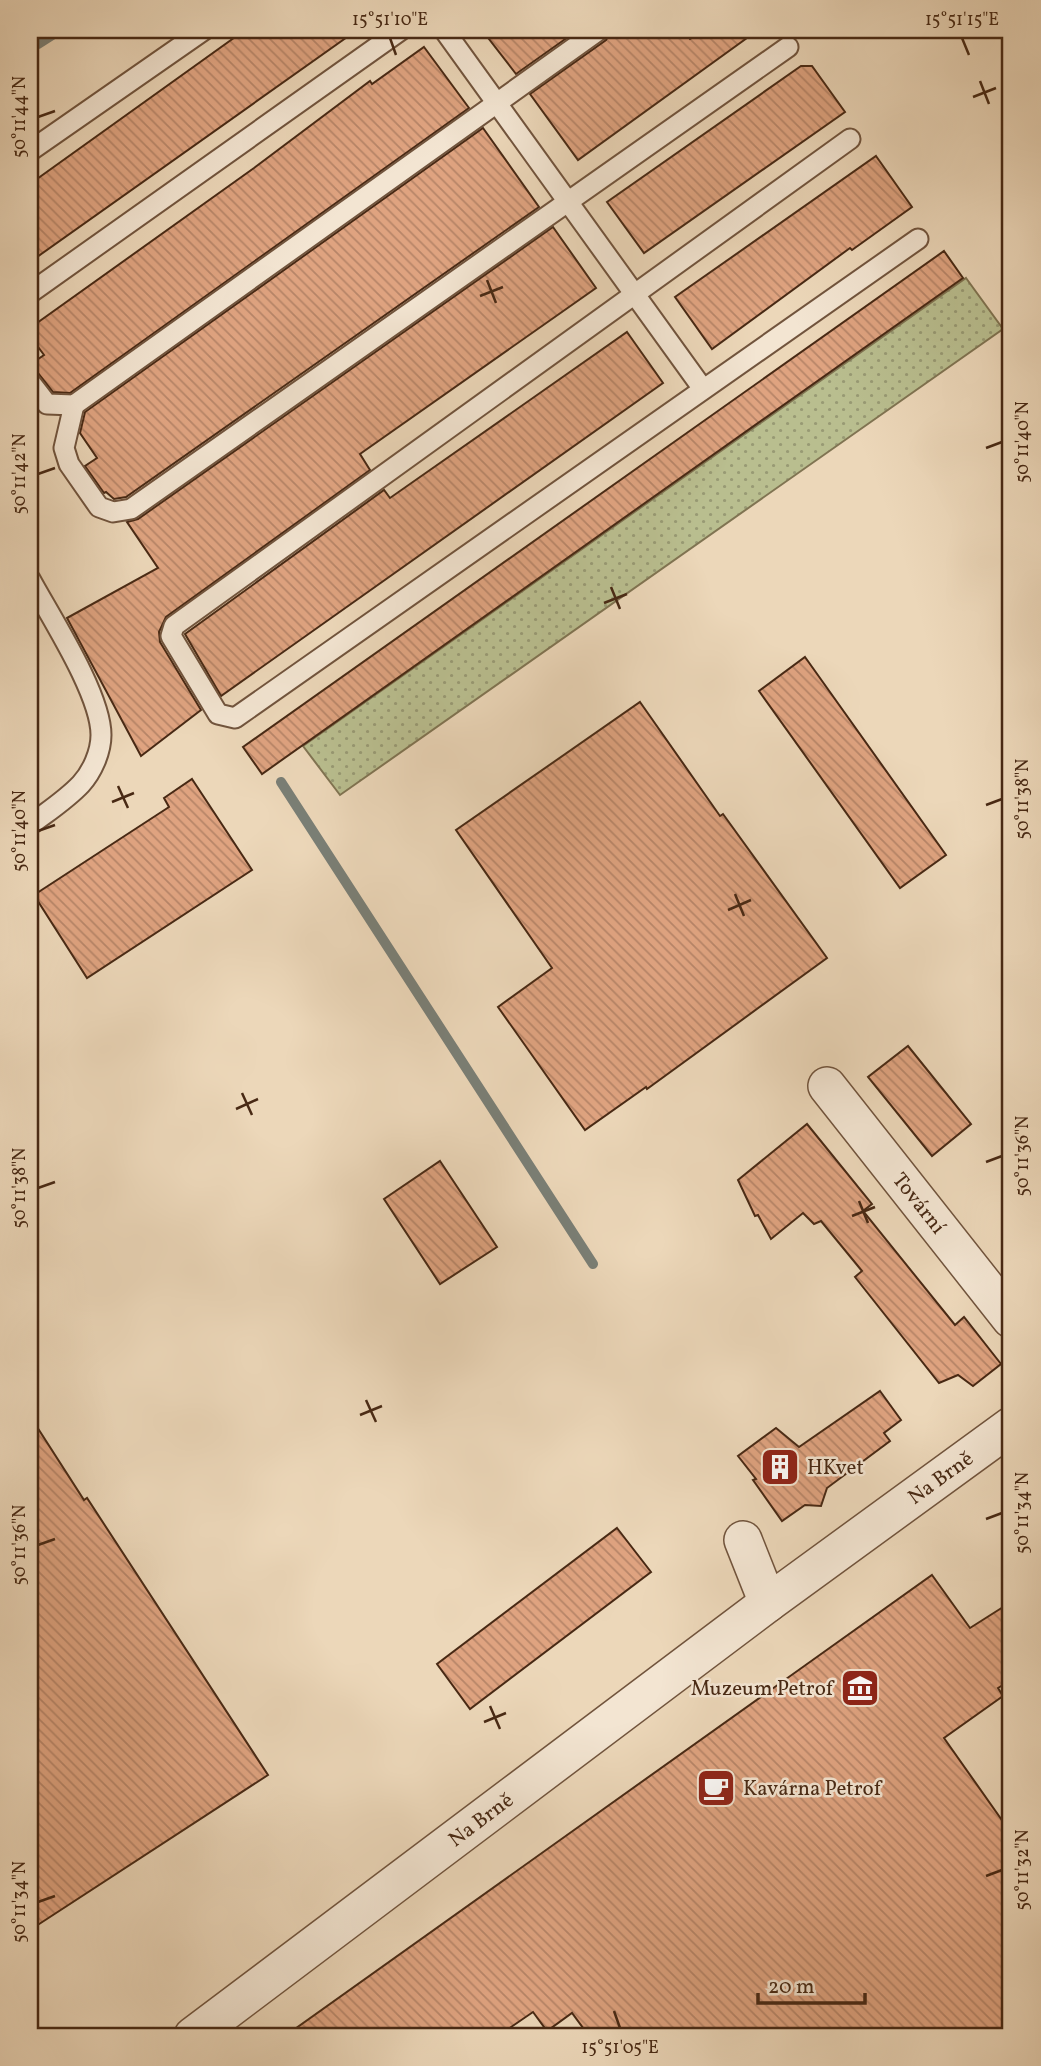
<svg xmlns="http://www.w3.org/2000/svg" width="1041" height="2066" font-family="Vollkorn,serif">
<defs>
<pattern id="garden-dots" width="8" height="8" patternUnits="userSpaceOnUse" patternTransform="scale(1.75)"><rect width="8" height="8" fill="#b9be8f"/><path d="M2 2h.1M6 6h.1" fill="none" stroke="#989a74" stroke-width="1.8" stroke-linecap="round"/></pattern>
<pattern id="building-back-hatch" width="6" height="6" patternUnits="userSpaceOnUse" patternTransform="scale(1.75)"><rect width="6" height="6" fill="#dfa380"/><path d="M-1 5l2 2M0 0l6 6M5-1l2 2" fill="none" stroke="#b78568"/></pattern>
</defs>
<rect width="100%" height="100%" fill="#ecd7b9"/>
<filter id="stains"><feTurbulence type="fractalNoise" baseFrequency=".00286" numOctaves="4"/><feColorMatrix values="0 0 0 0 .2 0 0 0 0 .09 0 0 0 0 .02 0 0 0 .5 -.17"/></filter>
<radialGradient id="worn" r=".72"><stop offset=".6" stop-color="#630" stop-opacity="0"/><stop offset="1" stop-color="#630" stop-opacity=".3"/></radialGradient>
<polygon fill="url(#garden-dots)" stroke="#807452" stroke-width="2" points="966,278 1003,329 340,795 303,746"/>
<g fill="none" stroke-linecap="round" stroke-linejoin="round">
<g stroke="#7a7f76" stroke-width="10">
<polyline points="30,46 38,44 60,30"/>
<polyline points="281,782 593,1264"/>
</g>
</g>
<g fill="url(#building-back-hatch)" stroke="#482914" stroke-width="2">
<polygon points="245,30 357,30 30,262 30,184"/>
<polygon points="482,30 578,30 516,74"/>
<polygon points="611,30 683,30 690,39 704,30 758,30 578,160 530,94 606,40"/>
<polygon points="424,47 469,108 70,393 53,392 31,364 44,355 30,336 30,328 254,168 370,81 372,84"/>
<polygon points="801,66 812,66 845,112 644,253 607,202"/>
<polygon points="483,128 539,207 126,497 114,499 106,492 104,493 85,466 97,458 80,433 85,412"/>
<polygon points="876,156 912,207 852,250 850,248 712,349 675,297"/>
<polygon points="553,227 596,288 360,454 370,470 166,617 159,632 160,642 201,710 141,756 67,618 158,568 127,522 138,519"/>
<polygon points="944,251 963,278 262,774 243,747"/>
<polygon points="627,332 663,383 221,696 185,634 384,490 390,498"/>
<polygon points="805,657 946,855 900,888 759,691"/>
<polygon points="640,702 720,816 723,814 827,958 647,1089 646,1087 585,1130 498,1007 552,968 456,830"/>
<polygon points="192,779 252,870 87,978 34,895 169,807 164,798"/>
<polygon points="908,1046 971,1124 932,1156 868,1077"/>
<polygon points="807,1124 872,1204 863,1211 955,1325 964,1317 1001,1364 973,1386 958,1375 939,1383 855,1277 862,1271 821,1221 814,1224 803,1213 771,1239 758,1215 755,1216 738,1180"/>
<polygon points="440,1161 497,1247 440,1284 384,1199"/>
<polygon points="880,1391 901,1420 884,1433 890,1441 827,1488 821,1506 805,1505 782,1521 753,1480 756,1479 738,1456 776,1428 799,1447"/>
<polygon points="30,1416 84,1500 87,1498 268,1775 30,1930"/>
<polygon points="617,1528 651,1572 470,1709 437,1664"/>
<polygon points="932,1575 970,1628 1011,1602 1011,1680 998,1688 1003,1696 944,1738 1011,1833 1011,2036 589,2036 572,2013 547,2031 533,2012 498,2036 285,2036"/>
</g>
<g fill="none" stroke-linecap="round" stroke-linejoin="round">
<g stroke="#71543d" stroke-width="23">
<g id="service">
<polyline points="444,30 703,389"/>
<polyline points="850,139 174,626 171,636 218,714 235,718 918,239"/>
<polyline points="30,151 204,30"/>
<polyline points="30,293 401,30"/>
<polyline points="30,382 47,404 74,405 599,30"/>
<polyline points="74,405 64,448 69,464 99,507 113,512 131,509 788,47"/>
<path d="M30,579C50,616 101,694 101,735C101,752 92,772 81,784C66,800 47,812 30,825"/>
</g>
</g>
<g stroke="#71543d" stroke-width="40">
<g id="minor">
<path id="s1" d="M827,1086L1011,1319"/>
<polyline points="743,1540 768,1603"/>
<path id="s2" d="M193,2036L768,1603L1011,1426"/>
</g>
</g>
<use href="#service" stroke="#f3e5d2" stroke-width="19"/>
<use href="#minor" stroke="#f3e5d2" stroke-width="37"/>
</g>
<path fill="none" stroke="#482914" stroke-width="2.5" d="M390,38L396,55M962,38L969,55M980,81L989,104M973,97L996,88M38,117L55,111M487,280L496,303M480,296L503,287M986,448L1002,442M38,474L55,468M611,587L620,609M604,603L627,594M118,786L128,808M112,802L134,793M986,805L1002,799M38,831L55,825M735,894L744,916M728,910L751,900M242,1093L252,1115M236,1109L258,1099M986,1162L1002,1156M38,1188L55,1182M859,1201L868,1223M852,1216L875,1207M366,1400L376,1422M360,1415L382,1406M986,1519L1002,1513M38,1545L55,1539M490,1706L500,1729M484,1722L506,1713M986,1876L1002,1870M38,1902L55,1896M614,2011L620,2028"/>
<defs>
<g id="building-square" transform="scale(2.0125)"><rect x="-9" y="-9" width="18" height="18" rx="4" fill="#8f2418" stroke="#f3e5d2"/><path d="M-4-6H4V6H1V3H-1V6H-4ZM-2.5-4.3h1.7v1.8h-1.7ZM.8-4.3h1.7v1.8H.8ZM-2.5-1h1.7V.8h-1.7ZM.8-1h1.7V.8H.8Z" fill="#fff"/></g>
<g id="museum-square" transform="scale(2.0125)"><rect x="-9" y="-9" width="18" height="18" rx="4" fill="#8f2418" stroke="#f3e5d2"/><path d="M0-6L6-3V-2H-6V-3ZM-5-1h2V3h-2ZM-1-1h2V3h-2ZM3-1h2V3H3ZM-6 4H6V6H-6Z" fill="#fff"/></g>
<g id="cafe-square" transform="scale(2.0125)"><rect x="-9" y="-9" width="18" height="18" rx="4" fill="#8f2418" stroke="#f3e5d2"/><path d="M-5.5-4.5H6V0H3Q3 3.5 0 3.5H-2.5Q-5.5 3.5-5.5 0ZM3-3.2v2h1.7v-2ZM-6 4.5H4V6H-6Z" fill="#fff"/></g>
</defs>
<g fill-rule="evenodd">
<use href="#building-square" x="780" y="1467"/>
<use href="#museum-square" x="860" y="1688"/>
<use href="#cafe-square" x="716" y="1788"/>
</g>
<g text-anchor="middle" stroke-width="5" stroke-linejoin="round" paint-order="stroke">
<g font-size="21" fill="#482914" stroke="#f3e5d2">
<text dy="7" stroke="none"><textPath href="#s1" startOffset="149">Tovární</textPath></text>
<text dy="7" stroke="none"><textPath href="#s2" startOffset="933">Na Brně</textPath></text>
<text dy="7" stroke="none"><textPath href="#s2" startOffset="360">Na Brně</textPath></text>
</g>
<g font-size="21" fill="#482914" stroke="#f3e5d2" text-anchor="start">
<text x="807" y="1474">HKvet</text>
<text x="833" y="1695" text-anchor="end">Muzeum Petrof</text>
<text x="743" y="1795">Kavárna Petrof</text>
</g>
</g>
<rect width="1041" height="2066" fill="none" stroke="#ecd7b9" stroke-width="77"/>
<path d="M758 1993v10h107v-10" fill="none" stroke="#482914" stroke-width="3.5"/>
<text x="768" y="1993" font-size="21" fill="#482914" stroke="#f3e5d2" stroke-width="5" paint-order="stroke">20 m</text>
<rect x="38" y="38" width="964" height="1990" fill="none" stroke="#482914" stroke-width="2.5"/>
<g font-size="18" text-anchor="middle" fill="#482914">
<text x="390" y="25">15°51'10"E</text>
<text x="962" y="25">15°51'15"E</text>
<text transform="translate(19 117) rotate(-90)" y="6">50°11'44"N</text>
<text transform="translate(1022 442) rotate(-90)" y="6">50°11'40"N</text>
<text transform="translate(19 474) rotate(-90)" y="6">50°11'42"N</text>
<text transform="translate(1022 799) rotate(-90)" y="6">50°11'38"N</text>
<text transform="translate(19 831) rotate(-90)" y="6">50°11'40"N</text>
<text transform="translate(1022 1156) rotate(-90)" y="6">50°11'36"N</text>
<text transform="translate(19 1188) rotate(-90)" y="6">50°11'38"N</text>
<text transform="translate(1022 1513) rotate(-90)" y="6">50°11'34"N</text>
<text transform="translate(19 1545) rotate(-90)" y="6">50°11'36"N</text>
<text transform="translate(1022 1870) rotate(-90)" y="6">50°11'32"N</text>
<text transform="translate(19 1902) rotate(-90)" y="6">50°11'34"N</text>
<text x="620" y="2053">15°51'05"E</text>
</g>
<rect width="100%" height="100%" filter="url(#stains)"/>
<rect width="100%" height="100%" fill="url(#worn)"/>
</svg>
